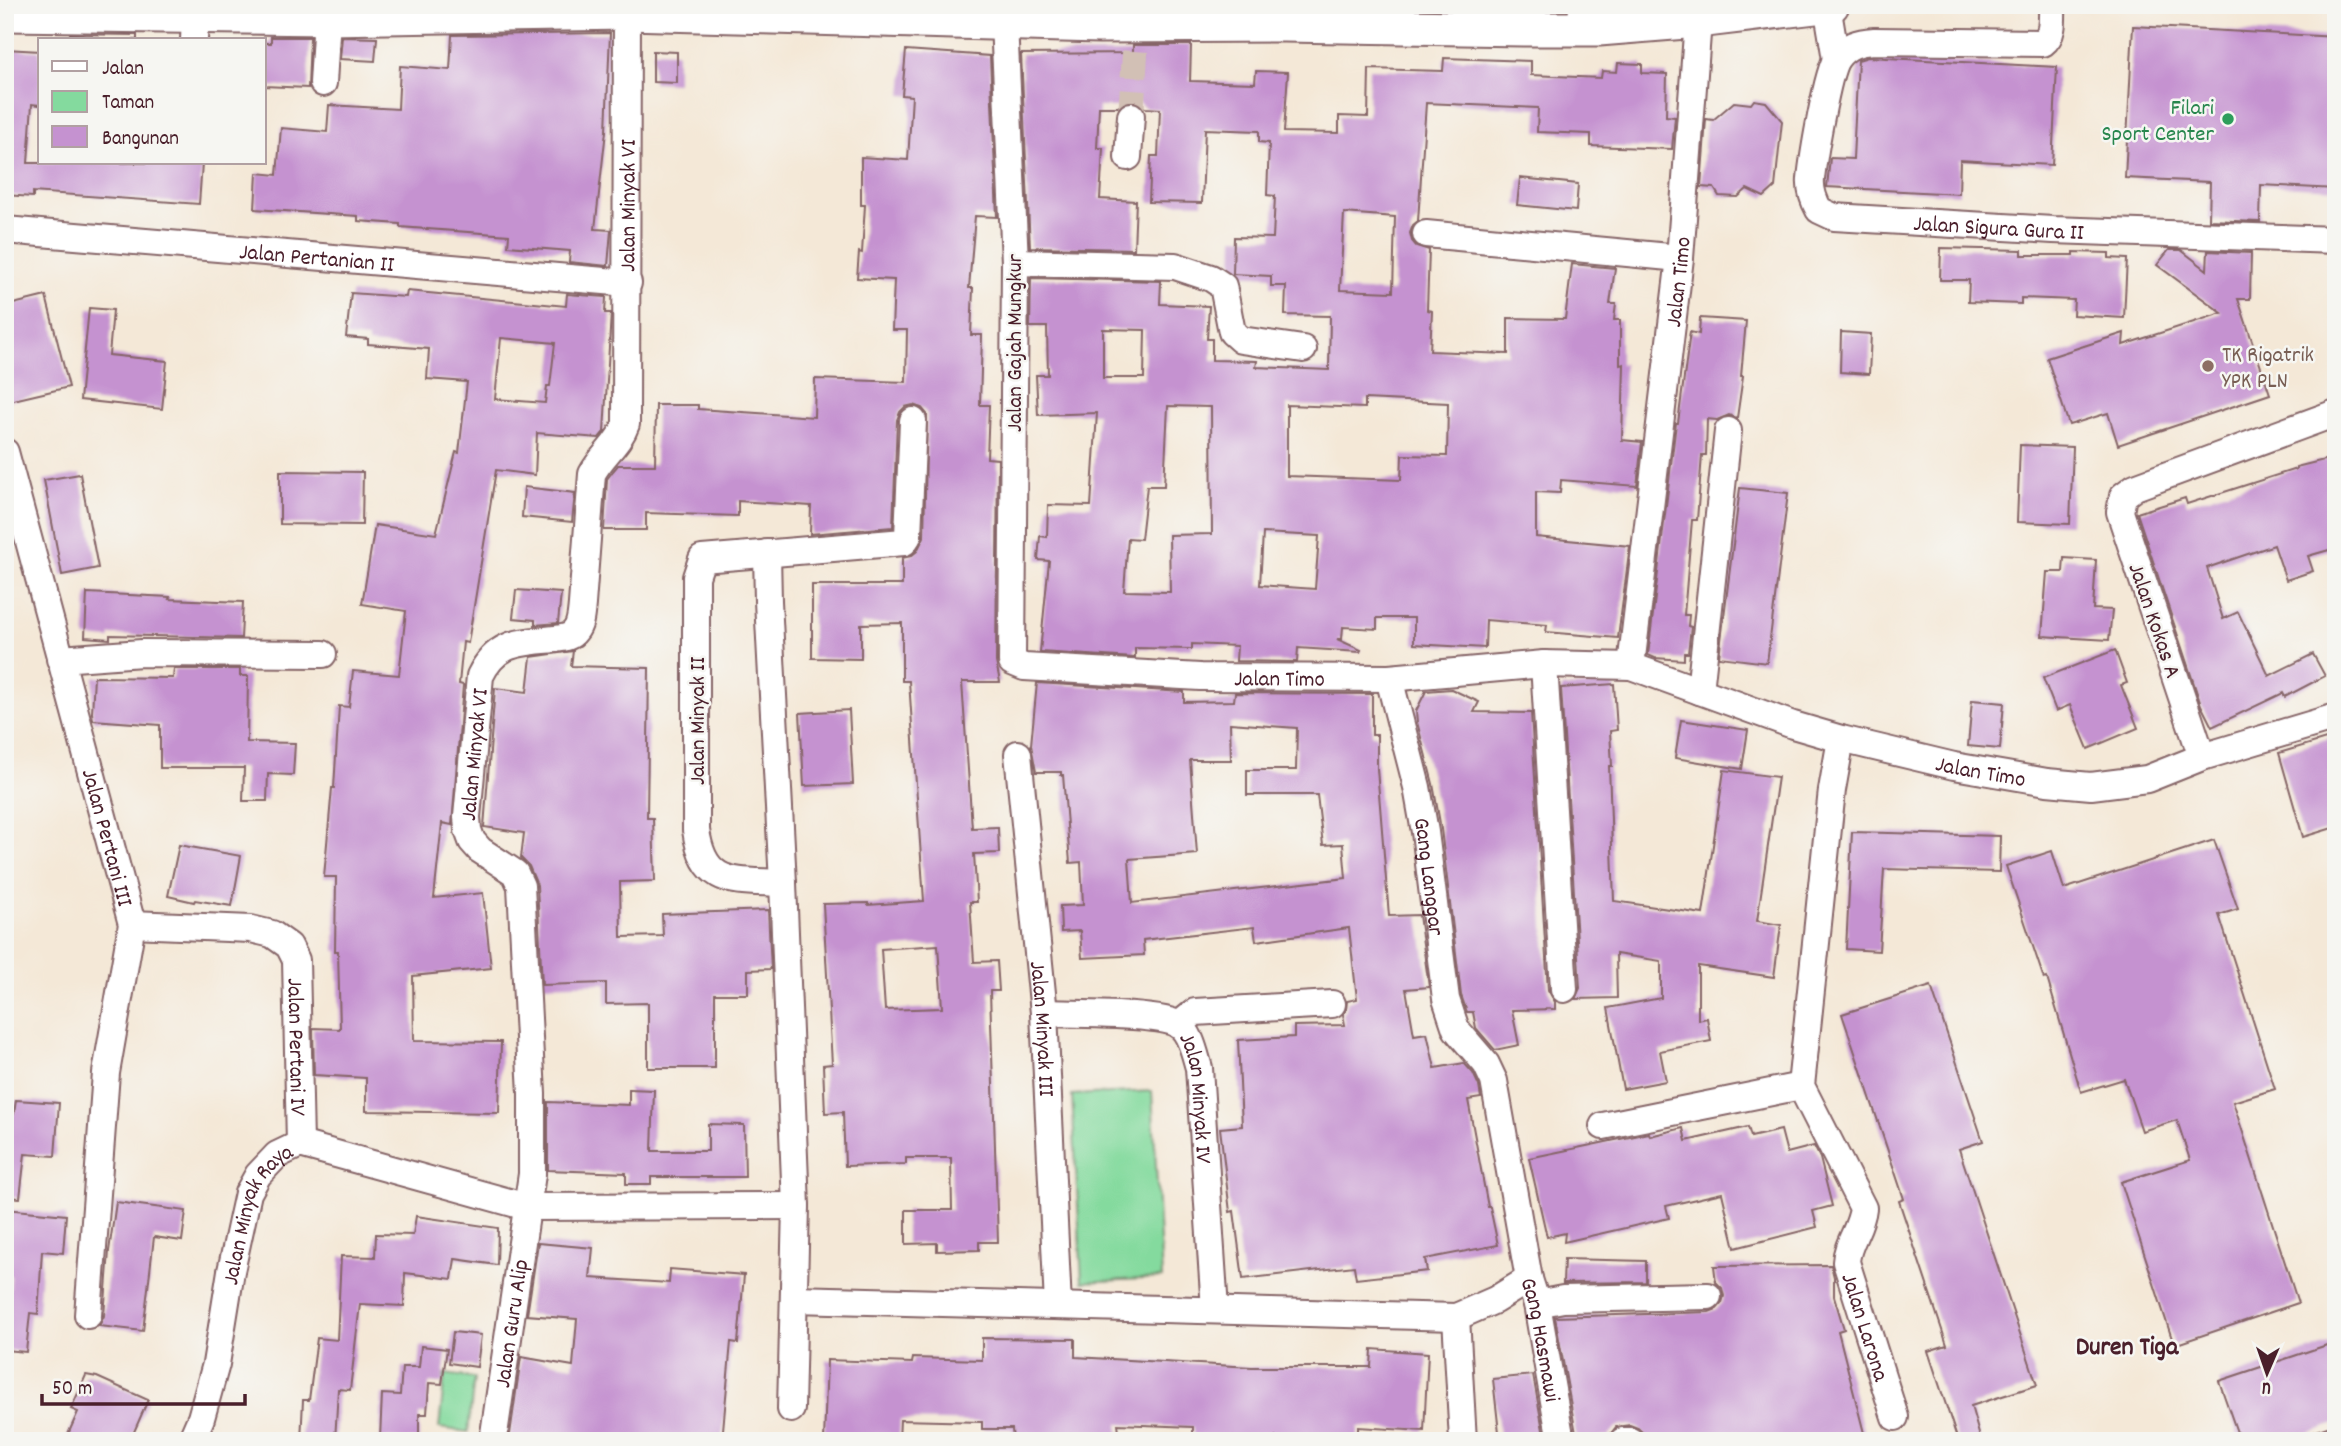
<svg xmlns="http://www.w3.org/2000/svg" width="2341" height="1446" font-family="Dekko,sans-serif">
<rect width="100%" height="100%" fill="#f6f6f2"/>
<filter id="ink" filterUnits="userSpaceOnUse"><feTurbulence type="fractalNoise" baseFrequency=".0143" numOctaves="2"/><feDisplacementMap in="SourceGraphic" scale="14" xChannelSelector="R" yChannelSelector="G"/><feConvolveMatrix kernelMatrix="1 2 1 2 8 2 1 2 1" color-interpolation-filters="sRGB"/></filter>
<filter id="wash" filterUnits="userSpaceOnUse"><feTurbulence type="fractalNoise" baseFrequency=".00686" numOctaves="4" result="noise"/><feDisplacementMap in="SourceGraphic" scale="28" xChannelSelector="R" yChannelSelector="G"/><feGaussianBlur stdDeviation="1.57" result="paint"/><feColorMatrix in="noise" values="0 0 0 0 0 0 0 0 0 0 0 0 0 0 0 0 0 1.4 0 .05"/><feComposite in="paint" operator="in"/></filter>
<g filter="url(#wash)">
<rect width="100%" height="100%" fill="#f4e8d7"/>
<g fill="#84da9e" stroke="#677c64" stroke-width="2">
<polygon points="1152,1091 1162,1278 1082,1282 1072,1095"/>
<polygon points="445,1374 474,1378 468,1432 439,1428"/>
</g>
<g id="blocks">
<g fill="#c592d0" fill-rule="evenodd">
<polygon points="2133,26 2336,37 2336,189 2261,185 2260,222 2209,220 2210,182 2125,178"/>
<polygon points="610,33 606,131 595,229 611,230 608,266 569,262 570,251 508,246 509,235 400,227 400,224 358,221 358,216 255,209 257,173 277,175 281,128 327,132 329,105 398,109 400,66 450,70 452,35"/>
<polygon points="70,34 137,35 137,40 69,40"/>
<polygon points="271,37 310,37 308,88 264,86 264,43 271,43"/>
<polygon points="342,37 377,38 375,61 340,59"/>
<path d="M1133,45H1191L1190,81L1255,83L1256,71L1288,72L1284,132L1339,133V116L1368,117L1369,69L1443,71L1444,58L1531,61V75L1601,78L1602,71L1617,72L1618,63L1642,64V73L1667,74L1666,116L1675,117L1672,149L1591,146V134L1537,132L1538,108L1426,103L1418,221L1413,225L1410,233L1412,241L1416,246L1429,250L1427,310L1432,311L1430,351L1508,354V318L1565,319L1572,264L1615,268L1610,304H1616L1614,320H1620V365L1624,364L1622,440L1642,442L1637,486L1561,480L1560,493L1536,492V537L1630,546L1618,638L1546,632L1547,625L1486,620L1485,648L1414,644V618H1377V629L1343,627L1342,639H1337L1361,650L1360,652L1298,648L1297,662L1236,661L1237,646L1192,644V649L1135,648V658L1040,652L1049,561L1038,560L1040,536L1047,537L1048,505L1091,506L1097,413L1038,415L1036,375H1048L1047,327H1030L1031,278L1161,281L1160,304L1209,306L1207,339H1212V360L1257,361L1256,367L1329,370L1330,316L1285,315L1286,286H1271V276L1233,274L1234,237L1273,238L1275,196L1267,195L1269,143L1259,142V131L1205,129L1202,203L1149,202L1151,156H1158L1160,109L1145,108L1139,103L1131,100L1124,102L1118,107H1099L1097,148H1103L1100,199L1136,201L1134,249L1030,247L1021,54L1133,53ZM1344,213L1395,217L1393,292L1340,290ZM1103,329L1145,330L1144,378H1103ZM1365,399L1448,403L1447,456L1402,455L1401,480L1287,476V405L1365,408ZM1168,406L1211,407L1212,534L1169,535L1170,592L1124,591L1128,538L1141,539L1147,486H1164ZM1263,533L1319,536L1315,589L1260,585Z"/>
<polygon points="5,49 40,51 40,105 32,104 28,163 202,163 199,204 33,192 33,197 5,195"/>
<path d="M906,50L990,56L997,217L975,216L969,288H973L971,335H982L980,405H989L987,458L998,459L996,662L1000,682H962L972,828L998,827L999,853L974,854L977,902H970L974,962L997,961L999,991H990L998,1242H979V1250L937,1251V1243L906,1244V1210H952L951,1158H906V1164L845,1166L843,1112L825,1113L823,1065L832,1064L823,904L868,903V905L924,901L909,681H902V623L861,624V659L812,658V585H902V558L911,556L917,551L924,537L927,414L922,408L913,405L905,407L900,412L897,420L893,527L810,534L811,506L738,501V516L646,513V530H604L607,479L613,471L618,465H655L656,405H698V409L814,417L815,379L906,382L907,330H892L894,280L857,278L859,252L862,253L865,205H861V157L908,160L912,96L902,95ZM938,945L942,1008L885,1010L881,949Z"/>
<polygon points="653,51 677,52 677,83 653,82"/>
<polygon points="1868,57 2057,67 2052,165 1960,160 1959,194 1827,187 1830,158 1853,159 1858,60"/>
<polygon points="1754,100 1766,102 1782,121 1775,187 1764,197 1747,189 1738,197 1719,196 1714,188 1701,187 1706,119 1713,120 1734,102 1751,104"/>
<polygon points="1520,178 1578,184 1576,211 1517,205"/>
<polygon points="1941,248 2022,250 2022,255 2074,255 2074,252 2109,253 2109,258 2127,259 2124,318 2073,315 2074,300 2021,298 2021,304 1968,302 1969,280 1940,280"/>
<polygon points="2169,250 2181,250 2207,270 2208,251 2251,253 2250,299 2238,299 2270,394 2118,445 2108,413 2069,425 2047,358 2124,333 2123,345 2222,313 2157,265"/>
<path d="M407,291L566,306L567,294L606,297L605,313H611L604,432L599,438L537,433L535,475L496,470L468,643L463,642L459,684L463,685L452,825L442,823L434,898L483,893L491,968L413,976L414,1041L501,1042L499,1113L366,1111V1078L314,1075L313,1028L340,1029L338,951H335L336,877H324L332,788H334L339,706L349,707L353,671L399,675L406,611L362,604L375,525L436,534L456,452L459,453L467,382L427,379L429,349L368,344V339L346,337L351,293L406,297ZM501,338L555,343L550,386H547L545,403L495,399Z"/>
<polygon points="46,296 69,387 5,402 5,306"/>
<polygon points="89,308 113,310 109,355 167,361 162,409 80,400"/>
<polygon points="1700,318 1746,321 1741,376 1743,376 1737,418 1729,415 1717,420 1707,419 1706,455 1702,455 1697,520 1692,520 1684,615 1689,615 1688,626 1691,627 1688,653 1684,653 1684,660 1655,658 1648,655 1676,423 1678,423 1690,332 1699,334"/>
<polygon points="1841,332 1871,334 1869,374 1840,372"/>
<polygon points="2020,445 2073,447 2070,524 2017,522"/>
<polygon points="2336,457 2336,548 2308,556 2313,571 2286,580 2274,545 2207,568 2223,619 2238,612 2269,676 2313,654 2325,676 2285,697 2283,693 2212,727 2201,705 2137,513 2185,498 2187,504 2296,469 2296,467"/>
<polygon points="280,471 363,472 362,525 280,524"/>
<polygon points="80,474 98,568 62,575 44,480"/>
<polygon points="524,487 575,493 572,522 522,517"/>
<polygon points="1740,488 1788,493 1767,663 1719,657"/>
<polygon points="2064,558 2096,560 2093,609 2112,610 2109,640 2042,636 2047,572 2063,572"/>
<polygon points="516,590 561,593 558,623 535,625 535,620 513,618"/>
<polygon points="87,593 170,597 169,599 243,602 241,638 110,635 110,639 85,637"/>
<polygon points="2115,650 2127,683 2121,685 2138,728 2088,749 2070,705 2056,711 2043,678"/>
<polygon points="573,651 571,666 649,668 647,818 653,818 655,881 620,882 621,937 663,936 662,914 768,910 771,969 748,970 748,994 715,994 715,1068 648,1068 648,1003 606,1004 606,983 542,985 537,885 529,866 521,858 524,833 484,827 495,688 527,692 531,657"/>
<polygon points="174,669 240,669 240,676 248,676 247,742 295,743 293,775 268,774 267,801 243,801 244,768 160,768 160,725 93,720 92,713 94,677 173,678"/>
<path d="M1037,683L1184,692V702L1234,701L1235,693L1372,694V735H1377V769L1389,916L1419,915L1429,987L1406,989L1414,1035L1427,1033L1435,1068L1464,1063L1473,1073L1479,1086L1481,1098L1468,1100L1488,1207H1490L1498,1245L1425,1259L1427,1271L1356,1279L1354,1266L1243,1279L1234,1211L1230,1212L1220,1128L1242,1126L1238,1040L1294,1037V1026L1345,1025L1343,1014L1346,1010L1347,1001L1357,999L1349,928L1256,941L1254,927L1143,940L1144,955L1082,958L1080,931L1061,932L1060,906L1083,905L1081,862L1070,863L1063,775H1061V772H1036L1031,745ZM1230,723L1297,728L1296,770H1247V795H1317L1323,845L1343,844L1346,878L1132,903L1129,859L1197,854L1190,760H1231Z"/>
<polygon points="1614,684 1617,730 1610,731 1612,766 1609,766 1614,901 1703,914 1724,770 1778,777 1757,921 1781,925 1774,977 1698,966 1698,1020 1707,1018 1711,1041 1660,1051 1666,1081 1623,1089 1608,1008 1661,998 1661,961 1616,954 1617,998 1575,999 1580,988 1561,688"/>
<polygon points="1451,689 1479,702 1474,712 1531,713 1548,990 1555,1002 1555,1009 1512,1010 1519,1045 1495,1050 1476,1028 1473,1012 1467,1012 1461,995 1441,829 1433,784 1417,722 1416,711 1426,691"/>
<polygon points="1972,700 2004,703 2000,749 1968,746"/>
<polygon points="849,710 853,784 804,786 800,713"/>
<polygon points="1681,720 1748,730 1742,769 1675,758"/>
<polygon points="2336,736 2336,827 2303,837 2279,753"/>
<polygon points="1852,832 2000,836 1999,872 1884,869 1879,951 1846,949"/>
<polygon points="2214,840 2238,909 2219,915 2275,1089 2233,1102 2298,1303 2174,1345 2121,1182 2190,1160 2177,1120 2142,1131 2124,1079 2081,1092 2047,978 2044,979 2006,866 2052,851 2064,889"/>
<polygon points="179,845 241,856 232,906 195,900 194,902 168,896"/>
<polygon points="1931,986 1983,1141 1959,1149 2037,1385 1971,1406 1981,1441 1958,1441 1928,1351 1947,1345 1899,1201 1904,1199 1842,1014"/>
<polygon points="629,1089 654,1090 652,1151 708,1151 708,1124 744,1125 745,1177 651,1177 651,1184 626,1184 626,1173 548,1170 548,1102 629,1105"/>
<polygon points="16,1100 59,1103 55,1156 25,1154 20,1198 5,1197 5,1113 14,1114"/>
<polygon points="1748,1127 1751,1137 1781,1130 1787,1153 1814,1146 1820,1158 1832,1206 1813,1211 1817,1227 1735,1248 1722,1193 1666,1206 1669,1218 1564,1242 1565,1233 1547,1237 1529,1158 1649,1133 1650,1136 1683,1128 1686,1141"/>
<polygon points="116,1202 186,1211 182,1241 154,1237 143,1331 99,1326 104,1316 109,1251"/>
<polygon points="5,1209 66,1215 63,1253 42,1251 38,1314 30,1313 26,1352 5,1350 5,1318 8,1318 11,1275 5,1274"/>
<polygon points="416,1216 498,1228 497,1265 455,1259 452,1279 405,1273 404,1306 360,1304 350,1390 338,1389 335,1441 301,1441 303,1400 309,1400 317,1338 337,1340 341,1256 375,1257 376,1234 413,1235"/>
<polygon points="538,1243 593,1248 590,1278 669,1283 670,1269 744,1275 738,1343 731,1342 722,1441 509,1441 521,1357 573,1366 577,1319 527,1315"/>
<polygon points="1564,1259 1646,1261 1646,1282 1563,1283"/>
<polygon points="1831,1265 1834,1277 1834,1296 1844,1329 1838,1331 1866,1441 1646,1441 1644,1434 1638,1428 1630,1425 1616,1427 1608,1437 1577,1439 1555,1317 1709,1312 1717,1309 1722,1303 1724,1296 1722,1288 1716,1282 1714,1266"/>
<polygon points="453,1332 481,1335 477,1367 449,1363"/>
<polygon points="982,1338 1075,1339 1075,1357 1252,1367 1371,1367 1372,1349 1428,1353 1424,1431 1358,1427 1358,1438 1263,1437 1263,1441 1234,1441 1234,1437 1193,1435 1193,1427 1118,1424 1120,1441 1013,1441 1012,1429 982,1429 982,1422 900,1420 899,1441 824,1441 827,1360 912,1363 913,1358 982,1360"/>
<polygon points="2336,1342 2336,1424 2287,1441 2240,1441 2219,1381"/>
<polygon points="421,1346 447,1349 442,1384 429,1383 427,1414 419,1414 419,1440 380,1438 382,1394 400,1395 402,1367 419,1367"/>
<polygon points="86,1375 97,1377 148,1400 130,1441 65,1441 78,1412 71,1409"/>
<polygon points="1533,1375 1545,1441 1500,1441 1493,1379"/>
</g>
</g>
</g>
<g filter="url(#ink)">
<use href="#blocks" fill-opacity="0" stroke="#866567" stroke-width="2"/>
<g fill="none" stroke-linecap="round" stroke-linejoin="round">
<g stroke="#d2c0b5" stroke-width="26" stroke-dasharray="26 13" stroke-linecap="butt">
<polyline points="1523,29 1524,5"/>
<polyline points="1131,116 1136,39"/>
</g>
<g stroke="#866567" stroke-width="30">
<g id="minor">
<polyline points="1827,5 1836,59"/>
<path id="s1" d="M2052,5C2052,18 2054,35 2043,43L1874,41C1858,42 1847,45 1837,58C1827,72 1813,159 1811,179C1810,190 1814,201 1819,210L1834,217L2053,230L2336,240"/>
<path id="s2" d="M1004,23L1015,262L1012,662L1024,667L1200,677L1389,678L1544,664L1631,666L1793,725L1841,739L1954,766L2047,782L2091,786L2147,779L2202,757L2336,717"/>
<polyline points="1402,27 1402,5"/>
<polyline points="1581,28 1582,5"/>
<polyline points="194,40 195,18"/>
<polyline points="323,83 327,18"/>
<polyline points="1128,157 1131,116"/>
<path id="s3" d="M5,230L628,283"/>
<polyline points="1426,234 1680,258"/>
<polyline points="1015,262 1175,266 1211,278 1223,286 1232,332 1241,340 1303,349"/>
<path id="s4" d="M5,452L132,924L106,1073L88,1315"/>
<polyline points="767,553 768,601 783,883 796,1206 791,1409"/>
<polyline points="60,659 142,653 323,654"/>
<polyline points="1544,664 1564,989"/>
<path id="s5" d="M1631,666L1680,258L1698,21"/>
<path id="s6" d="M1389,678L1417,787L1425,832L1446,999L1456,1029L1486,1064L1494,1081L1529,1279L1537,1304L1561,1441"/>
<polyline points="1700,691 1728,431"/>
<path id="s7" d="M1841,739L1832,790L1801,1086L1863,1208C1861,1229 1847,1242 1846,1262L1895,1417"/>
<path id="s8" d="M1018,754L1044,1013L1058,1306"/>
<polyline points="2202,757 2120,512 2123,496 2135,487 2336,413"/>
<path d="M783,883C735,880 704,888 696,830V577L702,559L904,542L908,536L913,421"/>
<path id="s9" d="M132,924L251,929L272,934L289,946L296,960L300,1144"/>
<path id="s10" d="M1044,1013C1068,1014 1163,1013 1179,1025C1191,1033 1195,1055 1199,1068L1215,1310"/>
<polyline points="1179,1025 1195,1012 1332,1004"/>
<polyline points="1603,1126 1801,1086"/>
<polyline points="794,1299 1456,1317 1495,1300 1529,1279"/>
<polyline points="1537,1304 1563,1299 1708,1296"/>
<polyline points="1456,1317 1463,1441"/>
<path id="s11" d="M191,1441L201,1418L216,1364L231,1271L248,1193L258,1175L277,1155L300,1144L527,1207L796,1206"/>
<path id="s12" d="M493,1441L532,1174V1094L521,886L515,873L480,850L472,841L468,830L467,817L480,676C497,641 519,643 555,639C562,638 570,638 575,631C581,624 581,613 582,604L592,474C602,455 619,444 626,424L627,5"/>
<polyline points="1623,1441 1630,1441"/>
</g>
</g>
<g stroke="#866567" stroke-width="37">
<polyline id="tertiary" points="5,14 327,18 627,13 1099,26 1284,25 1523,29 1599,29 1698,21 1832,5"/>
</g>
<use href="#minor" stroke="#fff" stroke-width="26"/>
<use href="#tertiary" stroke="#fff" stroke-width="33"/>
</g>
</g>
<circle fill="#2e9e5b" stroke="#f6f6f2" stroke-width="2.5" cx="2228" cy="119" r="7"/>
<circle fill="#8d6e63" stroke="#f6f6f2" stroke-width="2.5" cx="2208" cy="366" r="7"/>
<g text-anchor="middle" stroke-width="5" stroke-linejoin="round" paint-order="stroke">
<g font-size="23" fill="#27864d" stroke="#f6f6f2" text-anchor="end">
<text x="2214" y="114">Filari<tspan x="2214" dy="26">Sport Center</tspan></text>
</g>
<g font-size="23" fill="#4a1f2b" stroke="#f6f6f2">
<text dy="8" stroke="none"><textPath href="#s12" startOffset="1342">Jalan Minyak VI</textPath></text>
<text dy="8" stroke="none"><textPath href="#s1" startOffset="590">Jalan Sigura Gura II</textPath></text>
<text dy="8" stroke="none"><textPath href="#s3" startOffset="313">Jalan Pertanian II</textPath></text>
<text dy="8" stroke="none"><textPath href="#s5" startOffset="387">Jalan Timo</textPath></text>
<text transform="translate(1013 343) rotate(-90)" y="8">Jalan Gajah Mungkur</text>
<text transform="translate(2156 620) rotate(71)" y="8">Jalan Kokas A</text>
<text dy="8" stroke="none"><textPath href="#s2" startOffset="908">Jalan Timo</textPath></text>
<text transform="translate(696 721) rotate(-90)" y="8">Jalan Minyak II</text>
<text dy="8" stroke="none"><textPath href="#s12" startOffset="714">Jalan Minyak VI</textPath></text>
<text dy="8" stroke="none"><textPath href="#s2" startOffset="1626">Jalan Timo</textPath></text>
<text dy="8" stroke="none"><textPath href="#s4" startOffset="399">Jalan Pertani III</textPath></text>
<text dy="8" stroke="none"><textPath href="#s6" startOffset="203">Gang Langgar</textPath></text>
<text dy="8" stroke="none"><textPath href="#s8" startOffset="276">Jalan Minyak III</textPath></text>
<text dy="8" stroke="none"><textPath href="#s9" startOffset="264">Jalan Pertani IV</textPath></text>
<text dy="8" stroke="none"><textPath href="#s10" startOffset="214">Jalan Minyak IV</textPath></text>
<text dy="8" stroke="none"><textPath href="#s11" startOffset="240">Jalan Minyak Raya</textPath></text>
<text dy="8" stroke="none"><textPath href="#s12" startOffset="119">Jalan Guru Alip</textPath></text>
<text dy="8" stroke="none"><textPath href="#s7" startOffset="611">Jalan Larona</textPath></text>
<text dy="8" stroke="none"><textPath href="#s6" startOffset="686">Gang Hasmawi</textPath></text>
</g>
<g font-size="23" fill="#785e54" stroke="#f6f6f2" text-anchor="start">
<text x="2222" y="361">TK Rigatrik<tspan x="2222" dy="26">YPK PLN</tspan></text>
</g>
<g font-size="26" font-weight="bold" fill="#4a1f2b" stroke="#f6f6f2">
<text x="2127" y="1354">Duren Tiga</text>
</g>
</g>
<rect width="2341" height="1446" fill="none" stroke="#f6f6f2" stroke-width="28"/>
<rect x="38" y="38" width="228" height="126" fill="#f6f6f2" stroke="#b1a0a2" stroke-width="2"/>
<rect x="52" y="61" width="35" height="10" fill="#ffffff" stroke="#b1a0a2" stroke-width="2"/>
<text x="102" y="74" font-size="21" fill="#4a1f2b">Jalan</text>
<rect x="52" y="91" width="35" height="21" fill="#84da9e" stroke="#b1a0a2" stroke-width="2"/>
<text x="102" y="108" font-size="21" fill="#4a1f2b">Taman</text>
<rect x="52" y="126" width="35" height="21" fill="#c592d0" stroke="#b1a0a2" stroke-width="2"/>
<text x="102" y="144" font-size="21" fill="#4a1f2b">Bangunan</text>
<g transform="translate(2267 1373) rotate(182)" stroke="#f6f6f2" stroke-width="5" paint-order="stroke">
<path d="M0-5L12 26L0 18L-12 26Z" fill="#4a1f2b"/>
<text y="-10" font-size="19" font-weight="bold" text-anchor="middle" fill="#4a1f2b">U</text>
</g>
<path d="M42 1394v10h203v-10" fill="none" stroke="#4a1f2b" stroke-width="3.5"/>
<text x="52" y="1394" font-size="21" fill="#4a1f2b" stroke="#f6f6f2" stroke-width="5" paint-order="stroke">50 m</text>
</svg>
